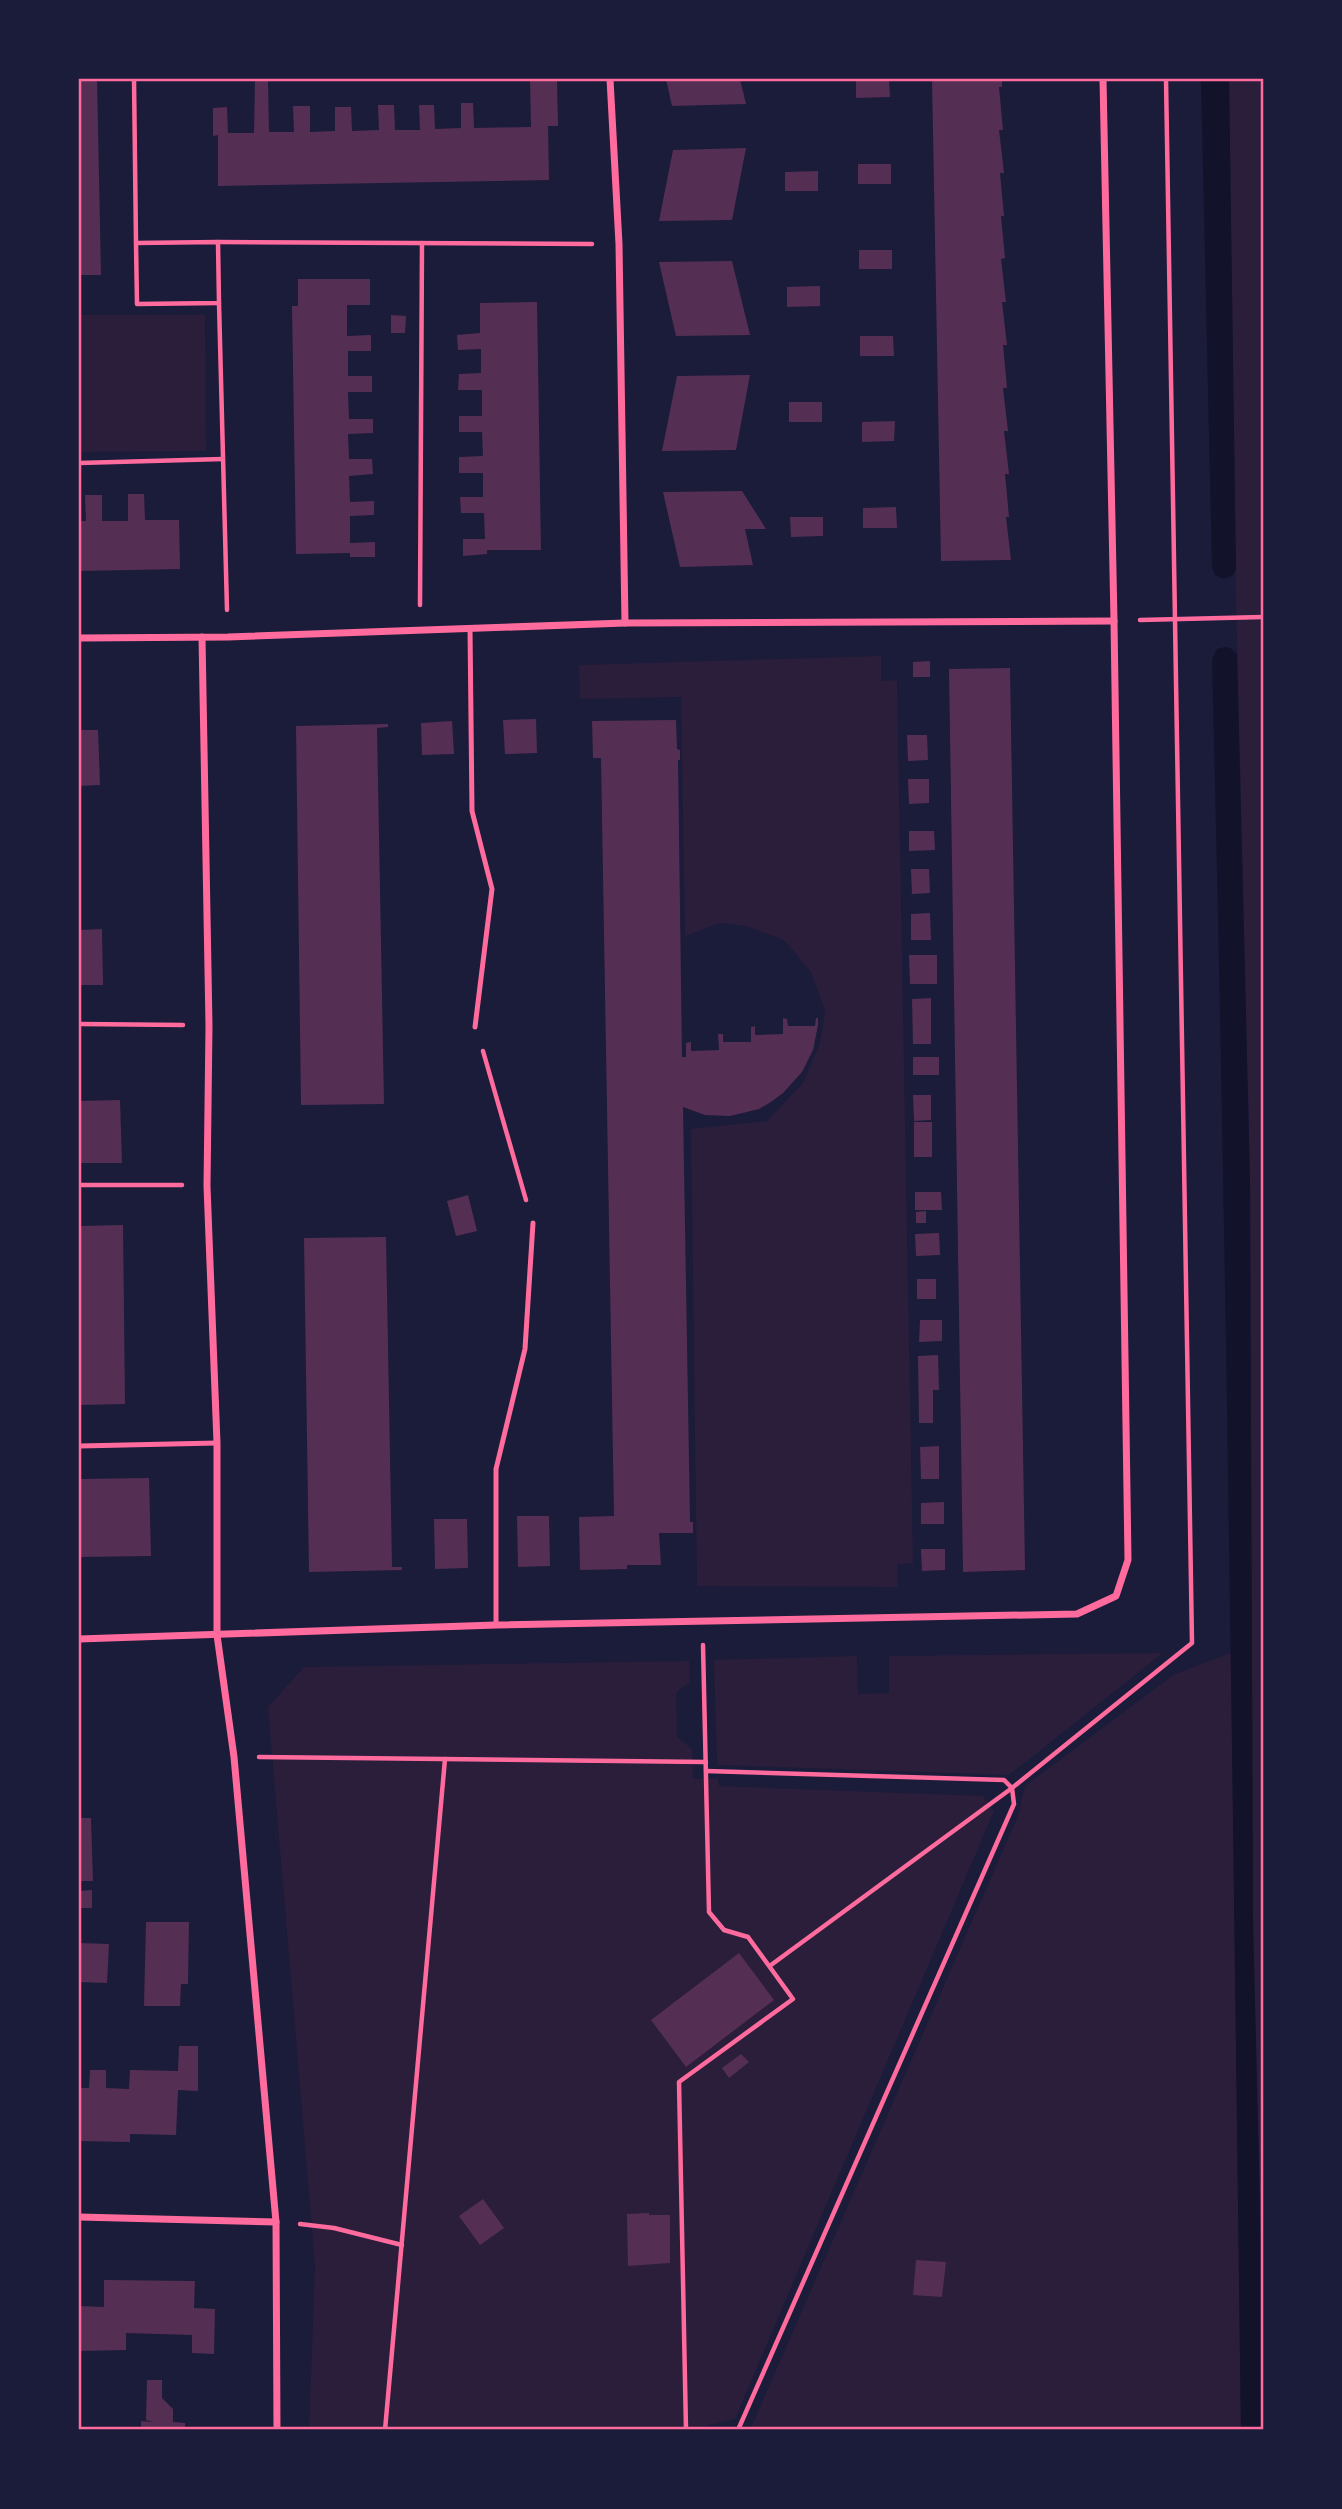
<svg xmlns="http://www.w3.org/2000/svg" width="1342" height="2509" font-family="'IBM Plex Serif',serif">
<rect width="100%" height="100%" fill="#1b1b3a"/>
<g fill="#2a1e3b">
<polygon points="1229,79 1263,79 1263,2333 1253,1922 1250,1180 1236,599"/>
<polygon points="79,315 205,315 206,451 79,452"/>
<polygon points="881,656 881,681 897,680 913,1563 897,1564 898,1587 697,1586 691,1129 767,1121 803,1083 820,1043 825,1011 811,972 784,940 746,926 720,923 685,936 681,697 580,699 579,665"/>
<polygon points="1163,1653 1009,1775 717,1765 714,1660 857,1656 858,1694 889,1693 889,1656"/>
<polygon points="1231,1653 1241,2430 750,2430 1018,1816 1025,1786 1175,1674"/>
<polygon points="689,1661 690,1682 676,1693 677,1737 692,1749 693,1779 718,1778 719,1786 983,1796 994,1811 735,2419 686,2430 309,2430 315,2266 268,1707 304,1667"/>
</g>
<g fill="#12122b">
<polygon points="1201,79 1229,79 1236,570 1232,576 1223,579 1215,575 1212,567"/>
<path d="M1225,647L1230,648L1237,654L1250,1180L1253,1922L1263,2333V2354L1261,2357L1262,2430H1241C1233,1840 1227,1250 1212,659L1217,649Z"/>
</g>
<g fill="#542f53">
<polygon points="79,79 97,79 101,275 79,275"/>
<polygon points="530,79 557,79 558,126 548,126 549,180 218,186 218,135 213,136 213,108 227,107 228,133 254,133 255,80 268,80 269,132 294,132 293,106 310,106 310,132 335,131 335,107 351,107 352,131 379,130 378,105 394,105 395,130 420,130 419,105 434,105 435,129 461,128 461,103 473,103 474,128 531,127"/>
<polygon points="666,79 740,79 746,104 672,106"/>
<polygon points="856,79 889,79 890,97 856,98"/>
<polygon points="932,79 1002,79 1002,87 999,87 1003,130 999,130 1004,173 1000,173 1004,216 1001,216 1005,258 1001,259 1006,302 1002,302 1007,345 1003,345 1007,388 1003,388 1008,431 1004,431 1009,474 1005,474 1009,517 1006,517 1011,560 941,561"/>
<polygon points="746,148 732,220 659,221 673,150"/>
<rect x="858" y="164" width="33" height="20"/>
<polygon points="818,171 818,191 785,191 785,172"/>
<rect x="859" y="250" width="33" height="19"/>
<polygon points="732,261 750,335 676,336 659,262"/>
<polygon points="298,279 370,279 370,305 347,305 347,336 371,335 371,351 348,351 348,376 372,376 372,392 348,392 349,419 373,419 373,433 348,434 349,459 372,459 373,474 349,476 350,502 374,501 374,515 350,516 350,543 375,542 375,557 350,557 350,553 296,554 292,306 298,306"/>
<polygon points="820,286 820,306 787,307 787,287"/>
<polygon points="537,302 541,550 487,550 487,554 463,556 463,539 485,539 484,513 461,513 460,497 483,497 483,473 459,473 459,457 483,456 482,432 459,432 459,416 482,416 482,390 458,390 459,374 481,373 481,349 458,350 457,335 480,333 480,303"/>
<polygon points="391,315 406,316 405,333 391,333"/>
<polygon points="860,336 893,336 894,356 860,356"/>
<polygon points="750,375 736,450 662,451 677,376"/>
<rect x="789" y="402" width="33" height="20"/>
<polygon points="895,421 894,441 862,442 862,422"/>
<polygon points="742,491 766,529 745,529 753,565 680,567 663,492"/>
<polygon points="128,494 144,494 145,520 179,520 180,569 79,571 79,521 86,521 85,495 102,495 102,521 128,521"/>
<polygon points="896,507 897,528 863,528 863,508"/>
<polygon points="790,517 823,517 823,536 791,537"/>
<polygon points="930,661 930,677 913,677 913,662"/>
<polygon points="1010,668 1025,1570 963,1572 949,669"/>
<polygon points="536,719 537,753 505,754 503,720"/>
<polygon points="676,720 677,749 680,750 680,760 678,760 682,1057 686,1057 686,1043 691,1042 691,1051 719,1050 718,1034 723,1034 723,1042 751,1042 751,1027 755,1026 755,1035 783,1034 783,1018 787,1019 788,1026 815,1026 816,1018 818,1018 818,1025 813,1050 802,1072 783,1093 771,1102 759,1109 730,1116 705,1115 683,1107 690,1522 693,1522 693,1533 659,1533 661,1565 627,1565 627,1569 580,1570 579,1517 614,1516 601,758 593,758 592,721"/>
<polygon points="452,721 454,754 422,755 421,723"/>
<polygon points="388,724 388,727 377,728 384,1104 301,1105 296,726"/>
<polygon points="79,730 98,730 100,785 79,786"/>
<polygon points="907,735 927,735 928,760 908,761"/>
<polygon points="908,779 929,779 929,803 909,804"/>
<polygon points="909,831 934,831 935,850 909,851"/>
<polygon points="911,869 929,869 930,893 912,894"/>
<polygon points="930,913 931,940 911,940 911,914"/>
<polygon points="102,929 103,985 79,985 79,930"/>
<polygon points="909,955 937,955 937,984 910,984"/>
<polygon points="931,998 931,1044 913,1044 912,999"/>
<rect x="913" y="1057" width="26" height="18"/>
<polygon points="913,1095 931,1095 931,1120 914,1121"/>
<polygon points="120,1100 122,1163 79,1163 79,1101"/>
<rect x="914" y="1122" width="18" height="35"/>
<polygon points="915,1192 941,1192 942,1210 915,1210"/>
<polygon points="468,1195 477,1231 456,1236 447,1201"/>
<polygon points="926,1211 926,1223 916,1223 916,1212"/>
<polygon points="123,1225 125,1404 79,1405 79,1226"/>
<polygon points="939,1233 940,1255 916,1256 915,1234"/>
<polygon points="386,1237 392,1567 402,1567 402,1570 309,1572 304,1238"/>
<rect x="917" y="1279" width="19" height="20"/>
<polygon points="920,1320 942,1320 942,1341 919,1342"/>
<polygon points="938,1355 939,1390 933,1390 933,1423 919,1423 918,1356"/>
<polygon points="939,1446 939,1479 921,1479 920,1447"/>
<polygon points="149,1478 151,1556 79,1557 79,1479"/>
<polygon points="944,1502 944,1524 921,1524 921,1503"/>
<polygon points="517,1516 549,1516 550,1566 518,1567"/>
<polygon points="434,1519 467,1519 468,1568 435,1569"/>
<polygon points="921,1549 945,1549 945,1570 922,1571"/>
<polygon points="79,1818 91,1818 93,1881 79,1881"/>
<polygon points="92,1890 92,1908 79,1908 79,1891"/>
<polygon points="146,1922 189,1922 188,1984 181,1984 180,2006 144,2006"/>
<polygon points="79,1943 109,1944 107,1983 79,1982"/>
<polygon points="739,1953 774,2000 686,2067 651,2020"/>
<polygon points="179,2046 198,2046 198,2091 178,2090 176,2135 130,2134 130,2142 79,2141 79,2088 89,2088 90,2070 106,2070 106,2088 129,2089 130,2070 178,2071"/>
<polygon points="741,2054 749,2062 729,2078 722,2068"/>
<polygon points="483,2199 504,2228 480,2245 459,2216"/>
<polygon points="649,2213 649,2215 670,2215 670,2263 628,2266 627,2214"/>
<polygon points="916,2260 946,2262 942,2297 913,2295"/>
<polygon points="104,2280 195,2281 194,2308 215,2309 214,2354 192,2353 192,2335 126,2333 126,2350 79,2351 79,2306 104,2307"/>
<polygon points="147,2380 162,2380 162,2398 173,2409 173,2422 185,2423 185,2430 141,2430 141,2421 153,2422 146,2420"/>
</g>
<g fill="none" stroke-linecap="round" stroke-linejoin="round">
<g stroke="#ff6b9d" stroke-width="4.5">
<polyline points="134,79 136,243"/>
<polyline points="218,242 592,244"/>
<polygon points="218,242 219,303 137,304 136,243"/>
<polyline points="219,303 227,610"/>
<polyline points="79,463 223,459"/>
<polyline points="420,605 422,243"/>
<polyline points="1140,620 1263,617"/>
<polyline points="79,1024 183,1025"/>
<polyline points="483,1051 526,1200"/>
<polyline points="79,1185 182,1185"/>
<polyline points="259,1757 706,1762"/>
<polyline points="706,1771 1004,1780 1012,1788 771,1965"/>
<polyline points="300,2224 334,2228 402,2245"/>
<polyline points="385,2430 445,1759"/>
<polyline points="686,2430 679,2082 793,1999 748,1937 724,1930 709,1912 703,1645"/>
<polyline points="738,2430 1014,1804 1012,1788 1192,1643 1166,79"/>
</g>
<g stroke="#ff6b9d" stroke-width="5">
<polyline points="470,628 472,811 492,889 475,1027"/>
<polyline points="79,1446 217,1443"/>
<polyline points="496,1625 496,1469 525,1349 533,1223"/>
</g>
<g stroke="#ff6b9d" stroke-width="7">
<polyline points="610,79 619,244 625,623"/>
<polyline points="202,637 209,1026 207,1186 217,1443 217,1635 234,1757 276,2222 277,2430"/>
<polyline points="79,638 228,637 625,623 1114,621"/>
<polyline points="79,1639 496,1625 1077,1614 1116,1596 1128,1560 1114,621 1103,79"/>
<polyline points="79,2217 276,2222"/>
</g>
</g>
<rect width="1342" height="2509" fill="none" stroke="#1b1b3a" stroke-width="161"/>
<rect x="80" y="80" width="1182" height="2348" fill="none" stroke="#ff6b9d" stroke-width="2.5"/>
</svg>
